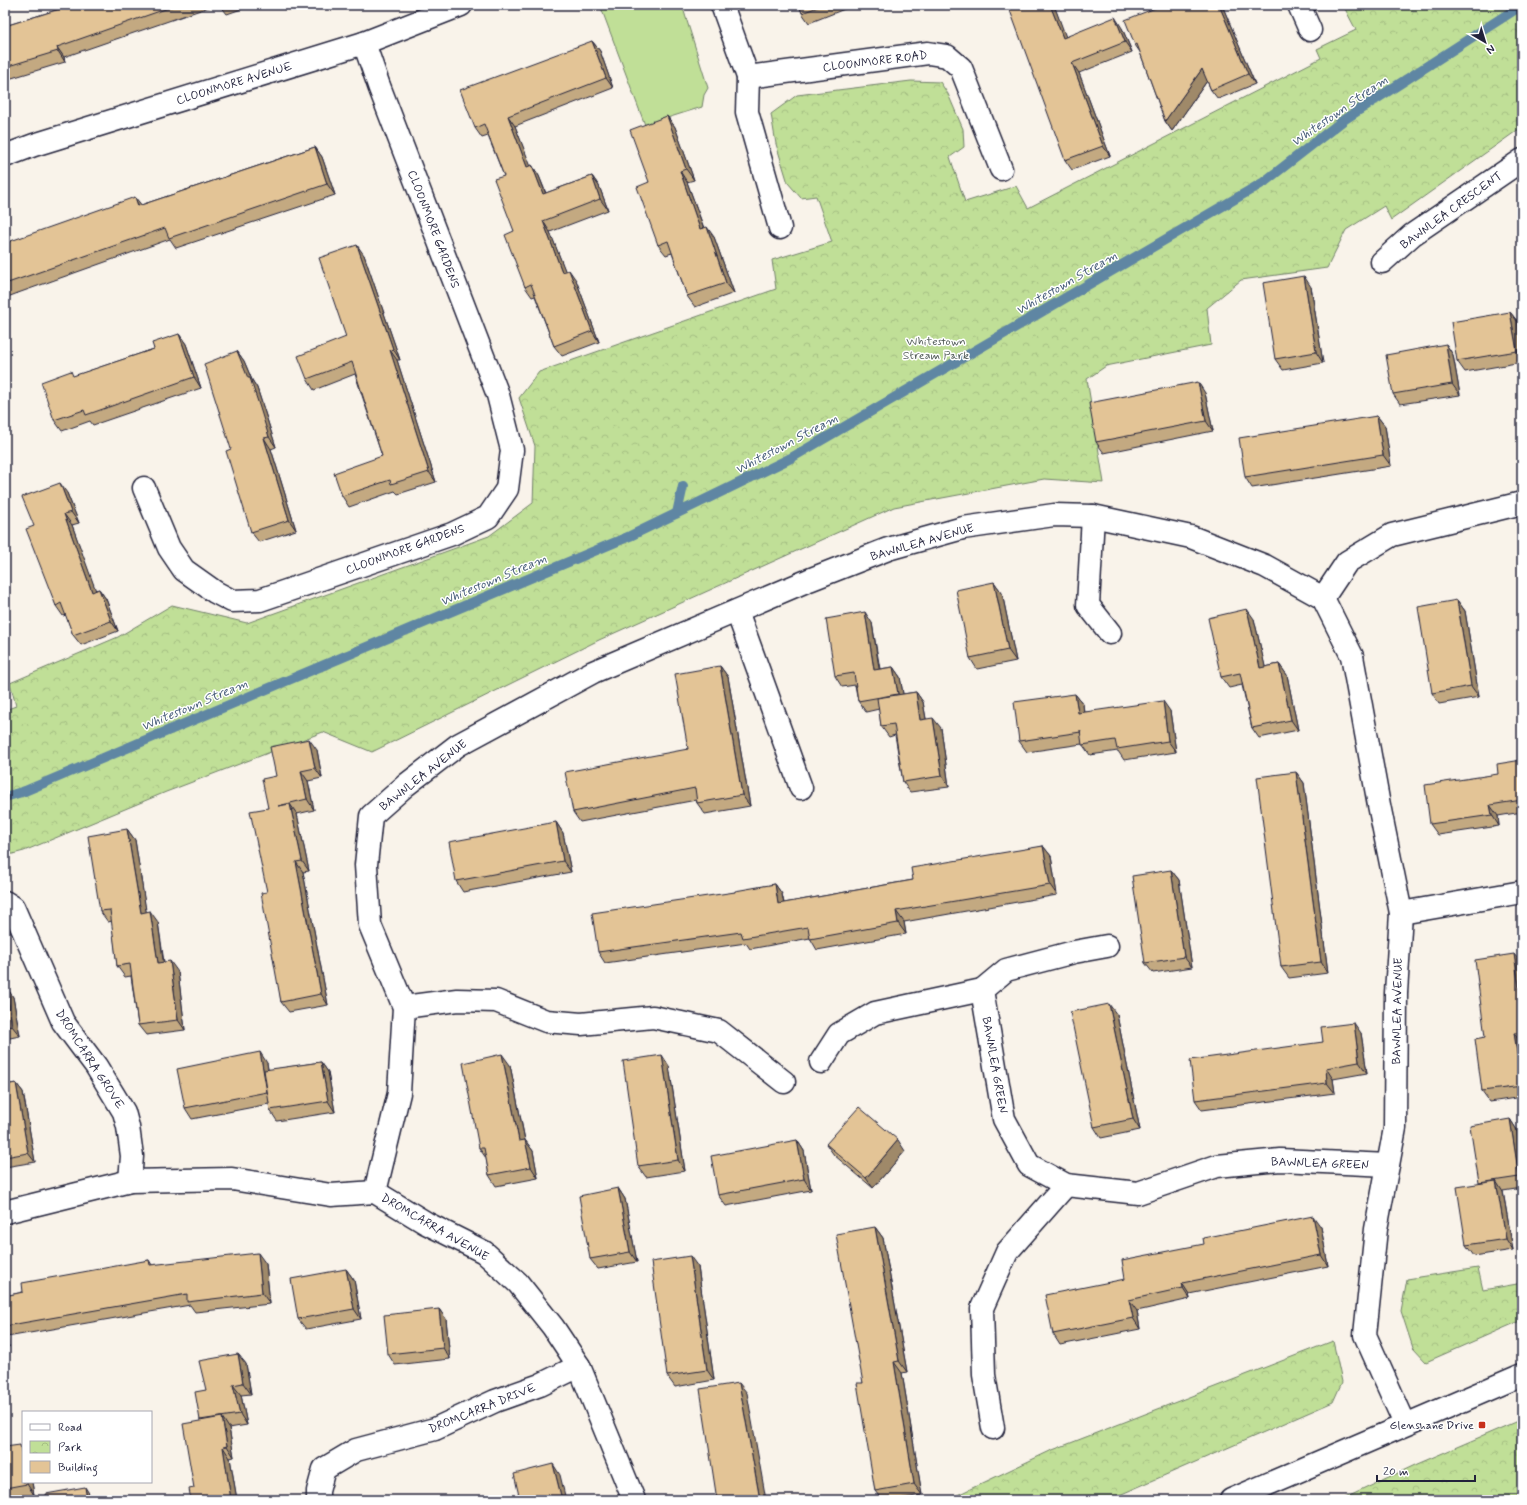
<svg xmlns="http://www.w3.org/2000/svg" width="1527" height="1505" font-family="Mynerve,sans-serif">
<defs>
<pattern id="park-crowns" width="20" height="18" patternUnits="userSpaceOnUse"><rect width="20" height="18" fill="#c0df97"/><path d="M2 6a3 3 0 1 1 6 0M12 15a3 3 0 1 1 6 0" fill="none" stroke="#a5bf83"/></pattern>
</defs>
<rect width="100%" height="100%" fill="#f9f3ea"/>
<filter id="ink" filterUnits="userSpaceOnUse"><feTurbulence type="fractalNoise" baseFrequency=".025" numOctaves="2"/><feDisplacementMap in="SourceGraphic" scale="8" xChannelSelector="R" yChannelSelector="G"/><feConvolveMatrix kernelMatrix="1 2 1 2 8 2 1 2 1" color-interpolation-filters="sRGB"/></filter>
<g filter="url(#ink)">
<polygon fill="#c0df97" stroke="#718069" points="600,5 682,5 708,88 704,95 702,107 645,125"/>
<g fill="url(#park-crowns)" stroke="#718069">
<polygon points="1343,5 1522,5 1522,127 1391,220 1384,206 1346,230 1327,268 1241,280 1207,308 1211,345 1106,366 1087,379 1104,483 1044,479 894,507 599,640 372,752 323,732 166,792 24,851 5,856 5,710 16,706 10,683 118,637 172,605 247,623 489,536 533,503 535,446 519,398 539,372 776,289 772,260 832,242 816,196 801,198 788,183 776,144 771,114 797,95 911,81 940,82 948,94 963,129 964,147 950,157 965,202 1016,186 1028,208 1321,58 1317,49 1356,30"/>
<polygon points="1478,1268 1483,1290 1517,1284 1522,1277 1522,1320 1426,1362 1413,1348 1401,1311 1407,1279"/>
<polygon points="1333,1341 1342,1382 1333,1402 1108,1500 947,1500 1050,1451"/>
<polygon points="1522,1419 1522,1500 1341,1500 1415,1465"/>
</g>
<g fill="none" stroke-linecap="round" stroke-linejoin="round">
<g stroke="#5f86a3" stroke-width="10">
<polyline points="677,513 683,486"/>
<polyline points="5,797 25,791 630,536 791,458 1264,182 1345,119 1522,5"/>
</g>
<g stroke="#22223b" stroke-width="25">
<g id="minor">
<polyline points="722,5 748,77 747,112 780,228"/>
<polyline points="1299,5 1310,30"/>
<polyline points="748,77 928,53 947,56 961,68 1001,169"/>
<polyline points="5,156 34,145 364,43 461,5"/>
<polyline points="1382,262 1412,235 1522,160"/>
<polyline points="144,488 169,548 184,570 215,592 232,601 260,600 452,534 488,517 507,489 512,450 498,395 379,86 364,43"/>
<polyline points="1093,516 1088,605 1110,633"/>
<polyline points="1323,598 1347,562 1392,535 1522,503"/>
<polyline points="737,611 801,788"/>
<polyline points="5,902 13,907 63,1022 96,1066 124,1112 128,1127 132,1156 130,1181"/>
<polyline points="1401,913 1522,892"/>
<polyline points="1107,946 1074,952 1006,970 982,990 1004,1119 1029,1165 1066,1185 1138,1193 1217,1166 1280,1160 1388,1165"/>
<polyline points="404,1007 457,1000 496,1001 546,1021 581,1024 653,1017 719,1031 784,1082"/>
<polyline points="821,1062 839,1034 875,1013 982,990"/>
<polyline points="375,1192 399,1093 404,1007 370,925 366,865 371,816 406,785 458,745 593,672 809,580 888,549 963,528 1054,515 1093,516 1191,537 1265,566 1323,598 1352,656 1379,805 1401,913 1396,993 1395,1128 1376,1229 1365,1335 1405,1424"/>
<polyline points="5,1212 130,1181 232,1179 331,1195 375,1192 426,1223 484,1252 518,1283 553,1327 579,1366 634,1500"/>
<polyline points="993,1428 984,1375 982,1308 1007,1252 1066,1185"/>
<polyline points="318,1500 318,1491 324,1469 356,1450 435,1429 495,1401 540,1385 579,1366"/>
<polyline points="1231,1500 1522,1375"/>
</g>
</g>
<use href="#minor" stroke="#fff" stroke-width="22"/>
</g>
<g fill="#c3a981" stroke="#22223b">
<polygon points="66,5 215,5 64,57 65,62 5,80 5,26 66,7"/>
<polygon points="220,5 253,5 227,14"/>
<polygon points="799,5 846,5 847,8 809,23 802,13"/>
<polygon points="1054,5 1065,37 1122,28 1132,52 1079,73 1110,156 1072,170 1065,160"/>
<polygon points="1163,5 1222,5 1255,84 1218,99 1211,90 1207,81 1172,131 1165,121 1140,52 1135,45"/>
<polygon points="592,41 600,51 613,88 515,126 530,166 532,165 539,176 546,193 592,176 599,186 608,210 550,232 565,271 576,280 599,342 562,356 554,346 535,296 532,297 525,287 504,176 488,136 482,138 475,128"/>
<polygon points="667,116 675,127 694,180 687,182 704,228 714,237 734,293 695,307 687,296 672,253 666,255 658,245 649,182"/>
<polygon points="315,147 322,157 335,195 176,248 170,239 18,293 5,298 5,243 141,205"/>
<polygon points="364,255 400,360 397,360 436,482 398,494 395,491 349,507 342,496 382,456 355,374 314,390 307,379 346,337"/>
<polygon points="1311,287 1323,363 1283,370 1275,359"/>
<polygon points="1510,312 1518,322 1522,348 1522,362 1465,372 1457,361"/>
<polygon points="179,334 186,344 201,388 93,425 90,421 62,431 54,420 74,376 154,349"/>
<polygon points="1446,344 1453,355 1460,395 1400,404 1393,394"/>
<polygon points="237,351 244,361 252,380 257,388 276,447 271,449 296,530 259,542 251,532"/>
<polygon points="1205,393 1213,431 1104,453 1096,442"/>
<polygon points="1377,416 1385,426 1391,466 1252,488 1245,477"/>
<polygon points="67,493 79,523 72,525 95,590 99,589 106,599 118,631 81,645 73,635 66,615 63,616 56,606 34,526"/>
<polygon points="994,582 1002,593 1016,661 977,669 970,658"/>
<polygon points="1457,600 1465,611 1479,697 1439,704 1432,693"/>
<polygon points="1254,619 1265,667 1279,664 1287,675 1298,730 1259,738 1252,728 1242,685 1229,688 1221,677"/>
<polygon points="872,623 880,669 893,667 900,677 903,694 916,692 923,702 926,719 941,728 949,787 910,792 903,782 895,735 889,737 881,726 879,709 866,712 858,701 855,685 842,687 835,676"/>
<polygon points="720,666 728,677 750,806 705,814 697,803 696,800 580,822 573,812 688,749"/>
<polygon points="1075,694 1083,704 1084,712 1170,711 1176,752 1124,760 1118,751 1090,755 1082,744 1027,752 1019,741"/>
<polygon points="317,750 322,778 308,781 314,810 297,814 309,871 303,872 328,1005 289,1012 281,1002 267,892 268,808 276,776"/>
<polygon points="1522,760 1522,812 1498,816 1499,826 1438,835 1430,824 1498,774"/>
<polygon points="1296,772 1304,783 1328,973 1289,978 1281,967"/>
<polygon points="556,822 563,833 571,872 463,892 456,881"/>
<polygon points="127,829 135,840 146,912 158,922 164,962 178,972 185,1030 146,1035 138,1025 131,976 125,977 117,966 112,921 108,922 100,911"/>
<polygon points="1043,846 1051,856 1057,895 904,922 906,934 817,950 810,938 750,949 746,943 605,963 598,952 735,892 775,884 782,894 784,903 913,880"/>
<polygon points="1171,870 1179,880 1192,967 1153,973 1145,963"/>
<polygon points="1522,964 1522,1097 1490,1102 1482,1091 1485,1037"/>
<polygon points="5,986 13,997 20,1036 5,1039"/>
<polygon points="1117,1015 1140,1130 1101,1138 1094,1127"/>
<polygon points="1361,1033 1367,1073 1333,1079 1335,1093 1202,1110 1195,1100 1323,1042"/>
<polygon points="321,1062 328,1072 335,1112 277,1121 270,1110 269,1104 192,1119 185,1108 267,1063 268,1070"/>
<polygon points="510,1065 525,1140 533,1151 538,1178 496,1186 489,1175 486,1158 479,1148"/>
<polygon points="669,1066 685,1171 646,1177 638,1166"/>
<polygon points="16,1083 23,1092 35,1162 5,1167 5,1085"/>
<polygon points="1510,1119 1517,1130 1522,1160 1522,1188 1503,1191 1513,1250 1474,1256 1466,1245 1480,1184"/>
<polygon points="797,1140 804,1151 811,1190 726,1206 718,1195"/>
<polygon points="826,1144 905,1151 873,1188 834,1155"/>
<polygon points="618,1188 625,1199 637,1262 598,1269 590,1259"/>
<polygon points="875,1227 883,1238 907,1372 902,1373 922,1495 892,1500 882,1500 875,1491 863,1383"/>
<polygon points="1321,1227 1328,1266 1189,1294 1190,1299 1137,1311 1140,1329 1060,1345 1053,1334 1125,1279"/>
<polygon points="149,1260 152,1265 266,1264 270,1304 195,1312 190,1305 7,1337 9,1347 5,1348 5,1296 23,1292"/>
<polygon points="698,1267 714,1380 675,1387 667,1376"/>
<polygon points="346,1269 354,1280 361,1319 306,1329 298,1319"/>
<polygon points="439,1309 446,1319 450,1359 395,1365 388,1354"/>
<polygon points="238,1354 246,1364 251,1394 241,1395 247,1425 229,1428 234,1457 230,1458 237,1500 191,1500 194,1488 200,1421 200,1420 206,1390"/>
<polygon points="5,1447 23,1482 32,1482 34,1495 5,1500"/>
</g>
<g fill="#9f8969" stroke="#22223b">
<polygon points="1050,5 1054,5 1070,48 1063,38"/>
<polygon points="1219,5 1222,5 1255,84 1248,74"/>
<polygon points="1115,17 1122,28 1132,52 1125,42"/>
<polygon points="592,41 600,51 613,88 606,78"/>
<polygon points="57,47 64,57 65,62 58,51"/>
<polygon points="1072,63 1079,73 1110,156 1103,146"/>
<polygon points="1202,69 1209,78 1172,131 1165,121"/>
<polygon points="508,116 515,126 535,177 527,167"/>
<polygon points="667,116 675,127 694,180 686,169"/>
<polygon points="315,147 322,157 335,195 327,184"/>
<polygon points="532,165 539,176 550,205 543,194"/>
<polygon points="680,171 687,182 708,240 700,229"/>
<polygon points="592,176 599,186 608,210 600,199"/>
<polygon points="135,197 143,207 138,206"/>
<polygon points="543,221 550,232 570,283 562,272"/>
<polygon points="707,227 714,237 734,293 726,283"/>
<polygon points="357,245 364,255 400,360 393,349"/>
<polygon points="569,270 576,280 599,342 592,331"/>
<polygon points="1304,276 1311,287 1323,363 1316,352"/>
<polygon points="1510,312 1518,322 1522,348 1522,358 1517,351"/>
<polygon points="179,334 186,344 201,388 194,377"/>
<polygon points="1446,344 1453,355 1460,395 1452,384"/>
<polygon points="390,350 397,360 436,482 429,472"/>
<polygon points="237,351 244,361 252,380 257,388 276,447 269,437"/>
<polygon points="1198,382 1205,393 1213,431 1206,421"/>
<polygon points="1377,416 1385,426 1391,466 1383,455"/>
<polygon points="264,438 271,449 296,530 289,520"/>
<polygon points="60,483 67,493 79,523 71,512"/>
<polygon points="64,514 72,525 100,602 92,592"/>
<polygon points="994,582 1002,593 1016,661 1008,650"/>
<polygon points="99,589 106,599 118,631 111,621"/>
<polygon points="1457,600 1465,611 1479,697 1471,686"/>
<polygon points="1247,609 1254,619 1268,679 1260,668"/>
<polygon points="865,612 872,623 881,680 874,670"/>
<polygon points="1279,664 1287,675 1298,730 1291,720"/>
<polygon points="720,666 728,677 750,806 742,795"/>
<polygon points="893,667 900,677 905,705 898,694"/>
<polygon points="916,692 923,702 928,730 920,720"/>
<polygon points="1075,694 1083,704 1085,724 1078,713"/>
<polygon points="1163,701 1170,711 1176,752 1168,741"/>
<polygon points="933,718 941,728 949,787 942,776"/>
<polygon points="309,739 317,750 322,778 315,768"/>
<polygon points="301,771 308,781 314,810 307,799"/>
<polygon points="1296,772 1304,783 1328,973 1321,962"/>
<polygon points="290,804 297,814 309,871 302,861"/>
<polygon points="1490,805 1498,816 1499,826 1492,815"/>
<polygon points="556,822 563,833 571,872 563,861"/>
<polygon points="127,829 135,840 148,923 141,913"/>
<polygon points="1043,846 1051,856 1057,895 1050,885"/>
<polygon points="296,862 303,872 328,1005 321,994"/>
<polygon points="1171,870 1179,880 1192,967 1184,957"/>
<polygon points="775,884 782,894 786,915 778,904"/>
<polygon points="150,911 158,922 165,974 158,963"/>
<polygon points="896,911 904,922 906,934 898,923"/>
<polygon points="1514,954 1522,964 1522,1009"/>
<polygon points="170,961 178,972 185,1030 178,1020"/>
<polygon points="6,986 13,997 20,1036 12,1026"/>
<polygon points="1109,1004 1117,1015 1140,1130 1133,1119"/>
<polygon points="1354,1023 1361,1033 1367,1073 1359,1062"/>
<polygon points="1514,1033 1522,1045 1522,1085"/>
<polygon points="260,1052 267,1063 274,1103 267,1092"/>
<polygon points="502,1054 510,1065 527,1151 519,1141"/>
<polygon points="662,1055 669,1066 685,1171 678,1160"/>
<polygon points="321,1062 328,1072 335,1112 328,1101"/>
<polygon points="1326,1068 1333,1079 1335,1093 1327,1083"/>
<polygon points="16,1083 23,1092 35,1162 28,1153"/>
<polygon points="1510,1119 1517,1130 1522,1160 1522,1181 1519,1177"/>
<polygon points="525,1140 533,1151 538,1178 531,1167"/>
<polygon points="797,1140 804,1151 811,1190 804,1179"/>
<polygon points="898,1140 905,1151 873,1188 866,1178"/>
<polygon points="1496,1181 1503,1192 1513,1250 1506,1239"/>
<polygon points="618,1188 625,1199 637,1262 630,1252"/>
<polygon points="1313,1216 1321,1227 1328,1266 1321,1255"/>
<polygon points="875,1227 883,1238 907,1372 899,1361"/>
<polygon points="258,1253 266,1264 270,1304 262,1293"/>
<polygon points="690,1256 698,1267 714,1380 707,1370"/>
<polygon points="346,1269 354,1280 361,1319 354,1309"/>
<polygon points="1182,1283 1189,1294 1190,1299 1183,1288"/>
<polygon points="1129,1300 1137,1311 1140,1329 1133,1318"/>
<polygon points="439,1309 446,1319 450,1359 443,1348"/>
<polygon points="5,1334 7,1337 9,1347 5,1341"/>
<polygon points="238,1354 246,1364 251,1394 243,1383"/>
<polygon points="894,1362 902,1373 922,1495 914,1484"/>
<polygon points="739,1383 747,1393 766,1500 760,1500"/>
<polygon points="233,1385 241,1395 247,1425 240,1414"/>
<polygon points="222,1417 229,1428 234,1457 227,1446"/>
<polygon points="20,1445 23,1449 23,1461"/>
<polygon points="223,1447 230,1458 237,1500 231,1500"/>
<polygon points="553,1464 560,1475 566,1500 562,1500"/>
<polygon points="27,1482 32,1482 34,1495 27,1484"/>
<polygon points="85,1487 92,1498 93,1500 87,1500"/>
</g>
<g fill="#e3c496" stroke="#22223b">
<polygon points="66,5 177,5 57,47 58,51 5,67 5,26 66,7"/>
<polygon points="799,5 823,5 802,13"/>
<polygon points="1008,5 1050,5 1063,38 1115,17 1125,42 1072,63 1103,146 1065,160"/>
<polygon points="1163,5 1219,5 1248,74 1211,90 1202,69 1165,121 1137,44 1135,45 1125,20"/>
<polygon points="592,41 606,78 508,116 527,167 532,165 543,194 592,176 600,199 543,221 562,272 569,270 592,331 554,346 531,284 525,287 505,235 514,231 494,179 504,176 484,124 475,128 460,90"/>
<polygon points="667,116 686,169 680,171 700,229 707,227 726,283 687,296 668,241 658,245 637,187 649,182 630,130"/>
<polygon points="315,147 327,184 169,238 165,228 5,284 5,243 135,197 138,206"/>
<polygon points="357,245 393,349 390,350 429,472 391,484 390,480 342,496 334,473 382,456 352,362 307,379 298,356 346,337 319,258"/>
<polygon points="1304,276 1316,352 1275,359 1263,283"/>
<polygon points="1510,312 1517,351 1457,361 1451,322"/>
<polygon points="179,334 194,377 86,415 84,410 54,420 41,382 71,371 73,376 154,349 152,343"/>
<polygon points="1446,344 1452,384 1393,394 1386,355"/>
<polygon points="237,351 248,378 250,378 260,408 269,437 264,438 289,520 251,532 226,451 231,449 204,364"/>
<polygon points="1198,382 1206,421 1096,442 1089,403"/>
<polygon points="1377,416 1383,455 1245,477 1239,438"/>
<polygon points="60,483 71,512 64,514 92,592 99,589 111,621 73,635 61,603 56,606 26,529 34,526 22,497"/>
<polygon points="1521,572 1522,572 1522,582"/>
<polygon points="994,582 1008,650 970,658 956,590"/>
<polygon points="1457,600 1471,686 1432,693 1418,607"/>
<polygon points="1247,609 1260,668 1279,664 1291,720 1252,728 1240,673 1221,677 1208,618"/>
<polygon points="865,612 874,670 893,667 898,694 858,701 854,673 835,676 826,619"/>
<polygon points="720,666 742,795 697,803 695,788 573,812 565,772 688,749 675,674"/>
<polygon points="916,692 920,720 933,718 942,776 903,782 894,724 881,726 877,698"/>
<polygon points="1075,694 1078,713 1163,701 1168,741 1117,749 1115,740 1082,745 1080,730 1081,732 1019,741 1014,702"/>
<polygon points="309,739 315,768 301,771 307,799 278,806 290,804 302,861 296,862 321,994 281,1002 261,893 267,892 250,811 268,808 262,779 276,776 270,747"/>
<polygon points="1522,760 1522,800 1490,805 1492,815 1430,824 1425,785 1498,774 1497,764"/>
<polygon points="1296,772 1321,962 1281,967 1257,777"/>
<polygon points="556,822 563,861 456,881 449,842"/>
<polygon points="127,829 141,913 150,911 158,963 170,961 178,1020 138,1025 130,964 117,966 110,910 100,911 88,836"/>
<polygon points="1043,846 1050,885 896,911 898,923 810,939 808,927 743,938 741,932 598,952 592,913 735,892 735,891 775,884 778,904 913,880 911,868"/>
<polygon points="1171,870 1184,957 1145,963 1132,876"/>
<polygon points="1514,954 1522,1009 1522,1032 1514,1033 1522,1086 1482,1091 1475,1039 1485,1037 1475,960"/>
<polygon points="5,986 6,986 12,1026 5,1027"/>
<polygon points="1109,1004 1133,1119 1094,1127 1070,1012"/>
<polygon points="1354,1023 1359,1062 1326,1068 1327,1083 1195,1100 1190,1060 1323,1042 1321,1027"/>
<polygon points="260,1052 267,1092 185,1108 177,1069"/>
<polygon points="502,1054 519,1141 525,1140 531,1167 489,1175 484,1148 479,1148 463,1063"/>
<polygon points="662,1055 678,1160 638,1166 623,1061"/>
<polygon points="321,1062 328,1101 270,1110 264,1070"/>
<polygon points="16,1083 28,1153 5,1157 5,1085"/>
<polygon points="859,1107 898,1140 866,1178 826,1144"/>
<polygon points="1510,1119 1519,1177 1479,1183 1470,1126"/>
<polygon points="797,1140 804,1179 718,1195 711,1156"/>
<polygon points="1496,1181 1506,1239 1466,1245 1457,1187"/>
<polygon points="618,1188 630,1252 590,1259 579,1196"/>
<polygon points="1313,1216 1321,1255 1182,1283 1183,1288 1129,1300 1133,1318 1053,1334 1045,1295 1125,1279 1122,1260 1204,1244 1203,1238"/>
<polygon points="875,1227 899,1361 894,1362 914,1484 875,1491 857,1383 863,1383 836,1234"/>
<polygon points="258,1253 262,1293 187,1302 187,1294 5,1326 5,1296 23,1292 22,1283 149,1260 150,1265"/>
<polygon points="690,1256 707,1370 667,1376 651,1262"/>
<polygon points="346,1269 354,1309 298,1319 291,1279"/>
<polygon points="439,1309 443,1348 388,1354 384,1315"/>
<polygon points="238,1354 243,1383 233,1385 240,1414 200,1420 195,1392 206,1390 199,1361"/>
<polygon points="739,1383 760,1500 717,1500 700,1389"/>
<polygon points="222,1417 227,1446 223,1447 231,1500 191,1500 189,1489 194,1488 183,1424"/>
<polygon points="20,1445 23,1461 23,1482 27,1482 27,1484 5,1488 5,1447"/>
<polygon points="553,1464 562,1500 520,1500 514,1474"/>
<polygon points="85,1487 87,1500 47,1500 46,1494"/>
</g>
</g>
<rect fill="#c8321e" stroke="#fff" stroke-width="1.5" x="1478" y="1421" width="8" height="8" rx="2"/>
<g text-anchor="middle" stroke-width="3" stroke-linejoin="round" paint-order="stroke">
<g font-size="12" fill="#22223b" stroke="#fff">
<text transform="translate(875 61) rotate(-7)" y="4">CLOONMORE ROAD</text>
<text transform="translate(234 83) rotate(-17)" y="4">CLOONMORE AVENUE</text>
<text transform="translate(1451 210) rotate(-36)" y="4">BAWNLEA CRESCENT</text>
<text transform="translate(434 229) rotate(69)" y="4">CLOONMORE GARDENS</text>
<text transform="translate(922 542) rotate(-16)" y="4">BAWNLEA AVENUE</text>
<text transform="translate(405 549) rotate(-20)" y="4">CLOONMORE GARDENS</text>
<text transform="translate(423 775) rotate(-38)" y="4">BAWNLEA AVENUE</text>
<text transform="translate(1397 1011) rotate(-89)" y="4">BAWNLEA AVENUE</text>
<text transform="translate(90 1059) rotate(57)" y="4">DROMCARRA GROVE</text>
<text transform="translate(995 1065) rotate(80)" y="4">BAWNLEA GREEN</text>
<text transform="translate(1320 1163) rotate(2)" y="4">BAWNLEA GREEN</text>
<text transform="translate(435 1227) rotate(30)" y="4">DROMCARRA AVENUE</text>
<text transform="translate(482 1408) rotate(-22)" y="4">DROMCARRA DRIVE</text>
</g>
<g font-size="12" fill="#515b57" stroke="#fff">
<text x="936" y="345">Whitestown<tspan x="936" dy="14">Stream Park</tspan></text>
</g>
<g font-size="12" fill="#22223b" stroke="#fff" text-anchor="end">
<text x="1474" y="1429">Glenshane Drive</text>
</g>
<g font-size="13" font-style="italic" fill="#465c78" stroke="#fff">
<text transform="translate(1339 110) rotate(-35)" y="5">Whitestown Stream</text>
<text transform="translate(1066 282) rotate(-30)" y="5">Whitestown Stream</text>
<text transform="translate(786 443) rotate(-28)" y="5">Whitestown Stream</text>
<text transform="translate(493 579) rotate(-23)" y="5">Whitestown Stream</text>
<text transform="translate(194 704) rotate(-23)" y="5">Whitestown Stream</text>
</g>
</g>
<rect width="1527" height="1505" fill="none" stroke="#fff" stroke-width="20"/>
<rect x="10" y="10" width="1507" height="1485" fill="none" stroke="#22223b" stroke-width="1.5" filter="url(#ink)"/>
<rect x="22" y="1411" width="130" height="72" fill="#ffffff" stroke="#a7a7b1"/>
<rect x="30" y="1424" width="20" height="6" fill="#ffffff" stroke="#a7a7b1"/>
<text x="58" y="1431" font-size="12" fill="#22223b">Road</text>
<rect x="30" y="1441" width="20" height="12" fill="url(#park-crowns)" stroke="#a7a7b1"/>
<text x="58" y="1451" font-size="12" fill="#22223b">Park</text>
<rect x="30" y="1461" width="20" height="12" fill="#e3c496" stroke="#a7a7b1"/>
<text x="58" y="1471" font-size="12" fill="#22223b">Building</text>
<g transform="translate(1485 42) rotate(142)" stroke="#ffffff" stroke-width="3" paint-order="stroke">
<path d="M0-3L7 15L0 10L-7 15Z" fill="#22223b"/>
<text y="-6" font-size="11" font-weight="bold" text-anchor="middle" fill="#22223b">N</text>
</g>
<path d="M1377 1475v6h98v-6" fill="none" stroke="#22223b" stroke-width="2"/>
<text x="1383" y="1475" font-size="12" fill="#22223b" stroke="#ffffff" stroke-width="3" paint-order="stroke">20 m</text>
</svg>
